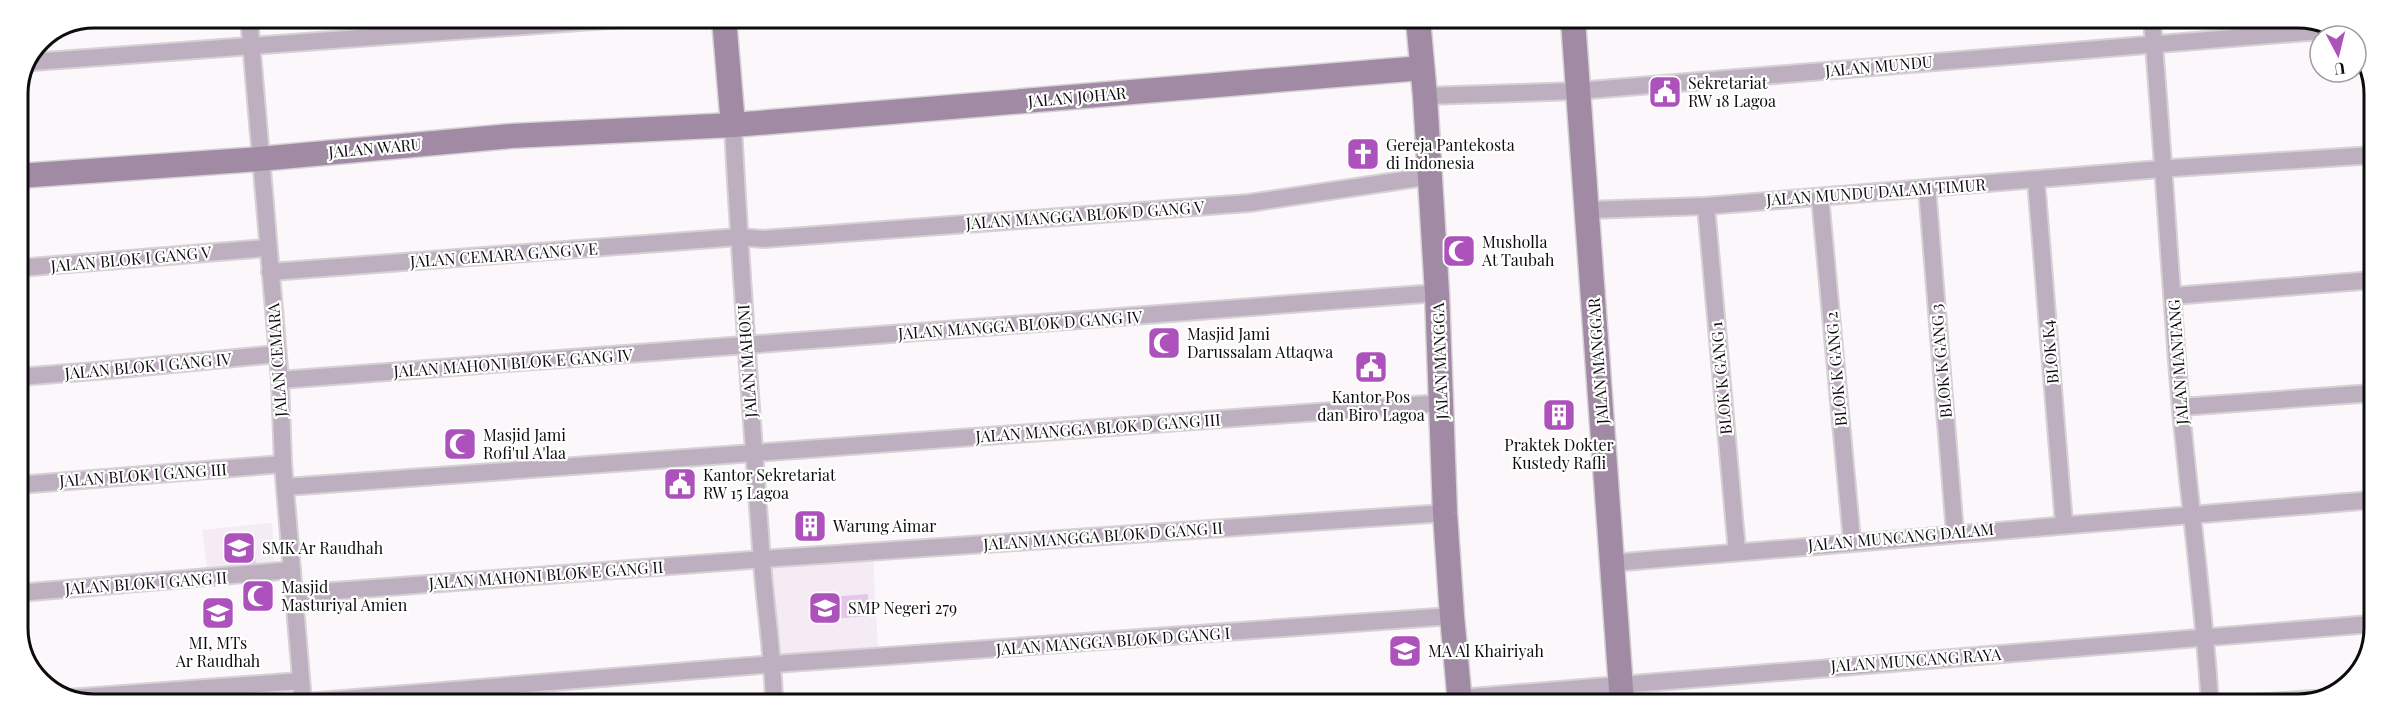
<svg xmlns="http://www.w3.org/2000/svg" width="2392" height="722" font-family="'Playfair Display',serif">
<rect width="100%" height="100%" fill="#fbf7fb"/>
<g fill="#f4ebf5">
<polygon points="272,523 275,566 208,576 202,530"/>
<polygon points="873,557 878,650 776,657 772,566"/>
</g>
<g fill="#e4c6e8">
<polygon points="254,541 256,567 235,569 233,542"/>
<polygon points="868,594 869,616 831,619 829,597"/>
</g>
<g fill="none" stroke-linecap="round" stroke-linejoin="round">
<g stroke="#d5d1d5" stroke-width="20">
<g id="street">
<polyline points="249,18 280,380 283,464 303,702"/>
<path d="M2152,21C2163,150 2170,280 2181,410C2190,508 2204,606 2210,704"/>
<polyline points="32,62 620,19"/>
<polyline points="1425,96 1577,91 2332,30"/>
<path d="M733,125C740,266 751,407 761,548C764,600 773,650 774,702"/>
<polyline points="2036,180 2064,524"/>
<polyline points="1927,188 1955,533"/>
<polyline points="1820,197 1852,541"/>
<polyline points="1706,206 1737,551"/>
<polyline points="1588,210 1706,206 2173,168 2374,155"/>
<polyline points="18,268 267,248"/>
<polyline points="270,272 739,237 763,239 1249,203 1431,176"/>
<polyline points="2173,296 2373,280"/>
<polyline points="18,377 121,369 277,354"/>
<polyline points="280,380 1437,293"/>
<polyline points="2181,407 2372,393"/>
<polyline points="18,485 283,464"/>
<polyline points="285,487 1442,403"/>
<polyline points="1611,563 2372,500"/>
<polyline points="18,593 292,570"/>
<polyline points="294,594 777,558 1445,513"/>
<polyline points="69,698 301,681"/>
<polyline points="1460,698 2371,624"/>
<polyline points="306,702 774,664 1452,616"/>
<polyline points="2243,704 2313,699"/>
</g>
</g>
<g stroke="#d5d1d5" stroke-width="27">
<g id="secondary">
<polyline points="724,19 733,125"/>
<polyline points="1418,20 1425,96 1437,293 1445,513 1452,616 1460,703"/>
<polyline points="1573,20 1622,703"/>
<polyline points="18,176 259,159 511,136 733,125 1422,68"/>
</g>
</g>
<use href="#street" stroke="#beafc0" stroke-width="16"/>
<use href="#secondary" stroke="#a18ba4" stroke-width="24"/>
</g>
<defs>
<g id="civic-square" transform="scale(1.725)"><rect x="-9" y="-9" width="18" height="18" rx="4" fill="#ad51bc" stroke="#fff"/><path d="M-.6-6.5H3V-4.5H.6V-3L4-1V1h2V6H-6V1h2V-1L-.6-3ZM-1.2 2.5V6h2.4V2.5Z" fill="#fff"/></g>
<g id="church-square" transform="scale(1.725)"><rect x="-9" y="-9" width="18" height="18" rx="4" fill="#ad51bc" stroke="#fff"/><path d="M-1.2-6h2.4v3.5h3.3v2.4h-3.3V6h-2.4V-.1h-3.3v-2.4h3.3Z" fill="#fff"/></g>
<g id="mosque-square" transform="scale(1.725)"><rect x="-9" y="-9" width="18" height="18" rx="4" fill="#ad51bc" stroke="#fff"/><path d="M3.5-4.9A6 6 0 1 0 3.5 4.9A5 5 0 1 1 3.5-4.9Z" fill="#fff"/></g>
<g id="building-square" transform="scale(1.725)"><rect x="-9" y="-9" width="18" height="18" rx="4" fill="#ad51bc" stroke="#fff"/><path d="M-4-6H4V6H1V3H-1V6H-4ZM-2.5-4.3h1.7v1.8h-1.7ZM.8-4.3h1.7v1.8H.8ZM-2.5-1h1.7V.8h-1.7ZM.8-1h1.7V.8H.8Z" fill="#fff"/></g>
<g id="school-square" transform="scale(1.725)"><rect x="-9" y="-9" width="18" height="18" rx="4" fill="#ad51bc" stroke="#fff"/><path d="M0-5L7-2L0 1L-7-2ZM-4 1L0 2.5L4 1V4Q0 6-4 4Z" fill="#fff"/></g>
</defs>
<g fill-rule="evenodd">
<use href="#civic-square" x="1665" y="92"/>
<use href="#church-square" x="1363" y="154"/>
<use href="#mosque-square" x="1459" y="251"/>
<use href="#mosque-square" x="1164" y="343"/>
<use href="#civic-square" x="1371" y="367"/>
<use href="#building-square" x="1559" y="415"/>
<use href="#mosque-square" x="460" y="444"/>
<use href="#civic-square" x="680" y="484"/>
<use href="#building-square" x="810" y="526"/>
<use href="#school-square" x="239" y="548"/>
<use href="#mosque-square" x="258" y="596"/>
<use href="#school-square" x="825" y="608"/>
<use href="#school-square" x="218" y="613"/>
<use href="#school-square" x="1405" y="651"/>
</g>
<g text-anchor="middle" stroke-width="4.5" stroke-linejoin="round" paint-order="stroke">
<g font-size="16" fill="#0d0c0d" stroke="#fff">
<text transform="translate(1879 66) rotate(-5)" y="6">JALAN MUNDU</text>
<text transform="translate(1077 97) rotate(-5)" y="6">JALAN JOHAR</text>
<text transform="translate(375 148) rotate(-5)" y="6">JALAN WARU</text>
<text transform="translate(1876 192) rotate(-4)" y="6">JALAN MUNDU DALAM TIMUR</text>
<text transform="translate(1085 215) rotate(-4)" y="6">JALAN MANGGA BLOK D GANG V</text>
<text transform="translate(504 255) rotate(-4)" y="6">JALAN CEMARA GANG V E</text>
<text transform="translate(131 259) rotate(-5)" y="6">JALAN BLOK I GANG V</text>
<text transform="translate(1020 325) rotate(-4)" y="6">JALAN MANGGA BLOK D GANG IV</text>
<text transform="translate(2050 352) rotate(-95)" y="6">BLOK K4</text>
<text transform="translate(277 360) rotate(-94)" y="6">JALAN CEMARA</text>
<text transform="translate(747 361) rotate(-94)" y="6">JALAN MAHONI</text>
<text transform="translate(1440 361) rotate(-92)" y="6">JALAN MANGGA</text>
<text transform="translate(1598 361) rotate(-94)" y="6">JALAN MANGGAR</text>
<text transform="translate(1941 361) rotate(-95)" y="6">BLOK K GANG 3</text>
<text transform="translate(2178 362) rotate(-94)" y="6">JALAN MANTANG</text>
<text transform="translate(513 363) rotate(-4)" y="6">JALAN MAHONI BLOK E GANG IV</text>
<text transform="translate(148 366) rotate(-5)" y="6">JALAN BLOK I GANG IV</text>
<text transform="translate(1836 369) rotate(-95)" y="6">BLOK K GANG 2</text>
<text transform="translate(1721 378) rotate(-95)" y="6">BLOK K GANG 1</text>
<text transform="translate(1098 428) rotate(-4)" y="6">JALAN MANGGA BLOK D GANG III</text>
<text transform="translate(143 475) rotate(-4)" y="6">JALAN BLOK I GANG III</text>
<text transform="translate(1103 536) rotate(-4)" y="6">JALAN MANGGA BLOK D GANG II</text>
<text transform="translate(1901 537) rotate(-5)" y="6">JALAN MUNCANG DALAM</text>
<text transform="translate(546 575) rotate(-4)" y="6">JALAN MAHONI BLOK E GANG II</text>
<text transform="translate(146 583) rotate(-4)" y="6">JALAN BLOK I GANG II</text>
<text transform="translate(1113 641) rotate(-4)" y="6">JALAN MANGGA BLOK D GANG I</text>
<text transform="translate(1916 660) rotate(-4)" y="6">JALAN MUNCANG RAYA</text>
</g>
<g font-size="16" fill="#0d0c0d" stroke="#fff" text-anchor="start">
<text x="1688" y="89">Sekretariat<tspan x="1688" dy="18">RW 18 Lagoa</tspan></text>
<text x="1386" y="151">Gereja Pantekosta<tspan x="1386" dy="18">di Indonesia</tspan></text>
<text x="1482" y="248">Musholla<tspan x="1482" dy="18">At Taubah</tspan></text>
<text x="1187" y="340">Masjid Jami<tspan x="1187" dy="18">Darussalam Attaqwa</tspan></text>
<text x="1371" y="403" text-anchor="middle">Kantor Pos<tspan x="1371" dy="18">dan Biro Lagoa</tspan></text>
<text x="483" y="441">Masjid Jami<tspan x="483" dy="18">Rofi'ul A'laa</tspan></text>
<text x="1559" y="451" text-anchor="middle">Praktek Dokter<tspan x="1559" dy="18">Kustedy Rafli</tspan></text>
<text x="703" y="481">Kantor Sekretariat<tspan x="703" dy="18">RW 15 Lagoa</tspan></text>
<text x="833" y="532">Warung Aimar</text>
<text x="262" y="554">SMK Ar Raudhah</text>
<text x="281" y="593">Masjid<tspan x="281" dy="18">Masturiyal Amien</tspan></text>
<text x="848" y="614">SMP Negeri 279</text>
<text x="218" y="649" text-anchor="middle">MI, MTs<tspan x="218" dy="18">Ar Raudhah</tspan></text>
<text x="1428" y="657">MA Al Khairiyah</text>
</g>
</g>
<path d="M0 0H2392V722H0ZM94 28H2298A66 66 0 0 1 2364 94V628A66 66 0 0 1 2298 694H94A66 66 0 0 1 28 628V94A66 66 0 0 1 94 28Z" fill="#fff" fill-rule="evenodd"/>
<path fill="none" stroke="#0d0c0d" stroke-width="3" d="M94 28H2298A66 66 0 0 1 2364 94V628A66 66 0 0 1 2298 694H94A66 66 0 0 1 28 628V94A66 66 0 0 1 94 28Z"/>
<g transform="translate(2338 54) rotate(173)"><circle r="28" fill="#ffffff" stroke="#9e9e9e" stroke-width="1.5"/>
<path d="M0-4.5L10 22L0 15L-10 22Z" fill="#ad51bc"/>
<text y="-9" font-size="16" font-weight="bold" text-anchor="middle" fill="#0d0c0d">U</text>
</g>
</svg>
